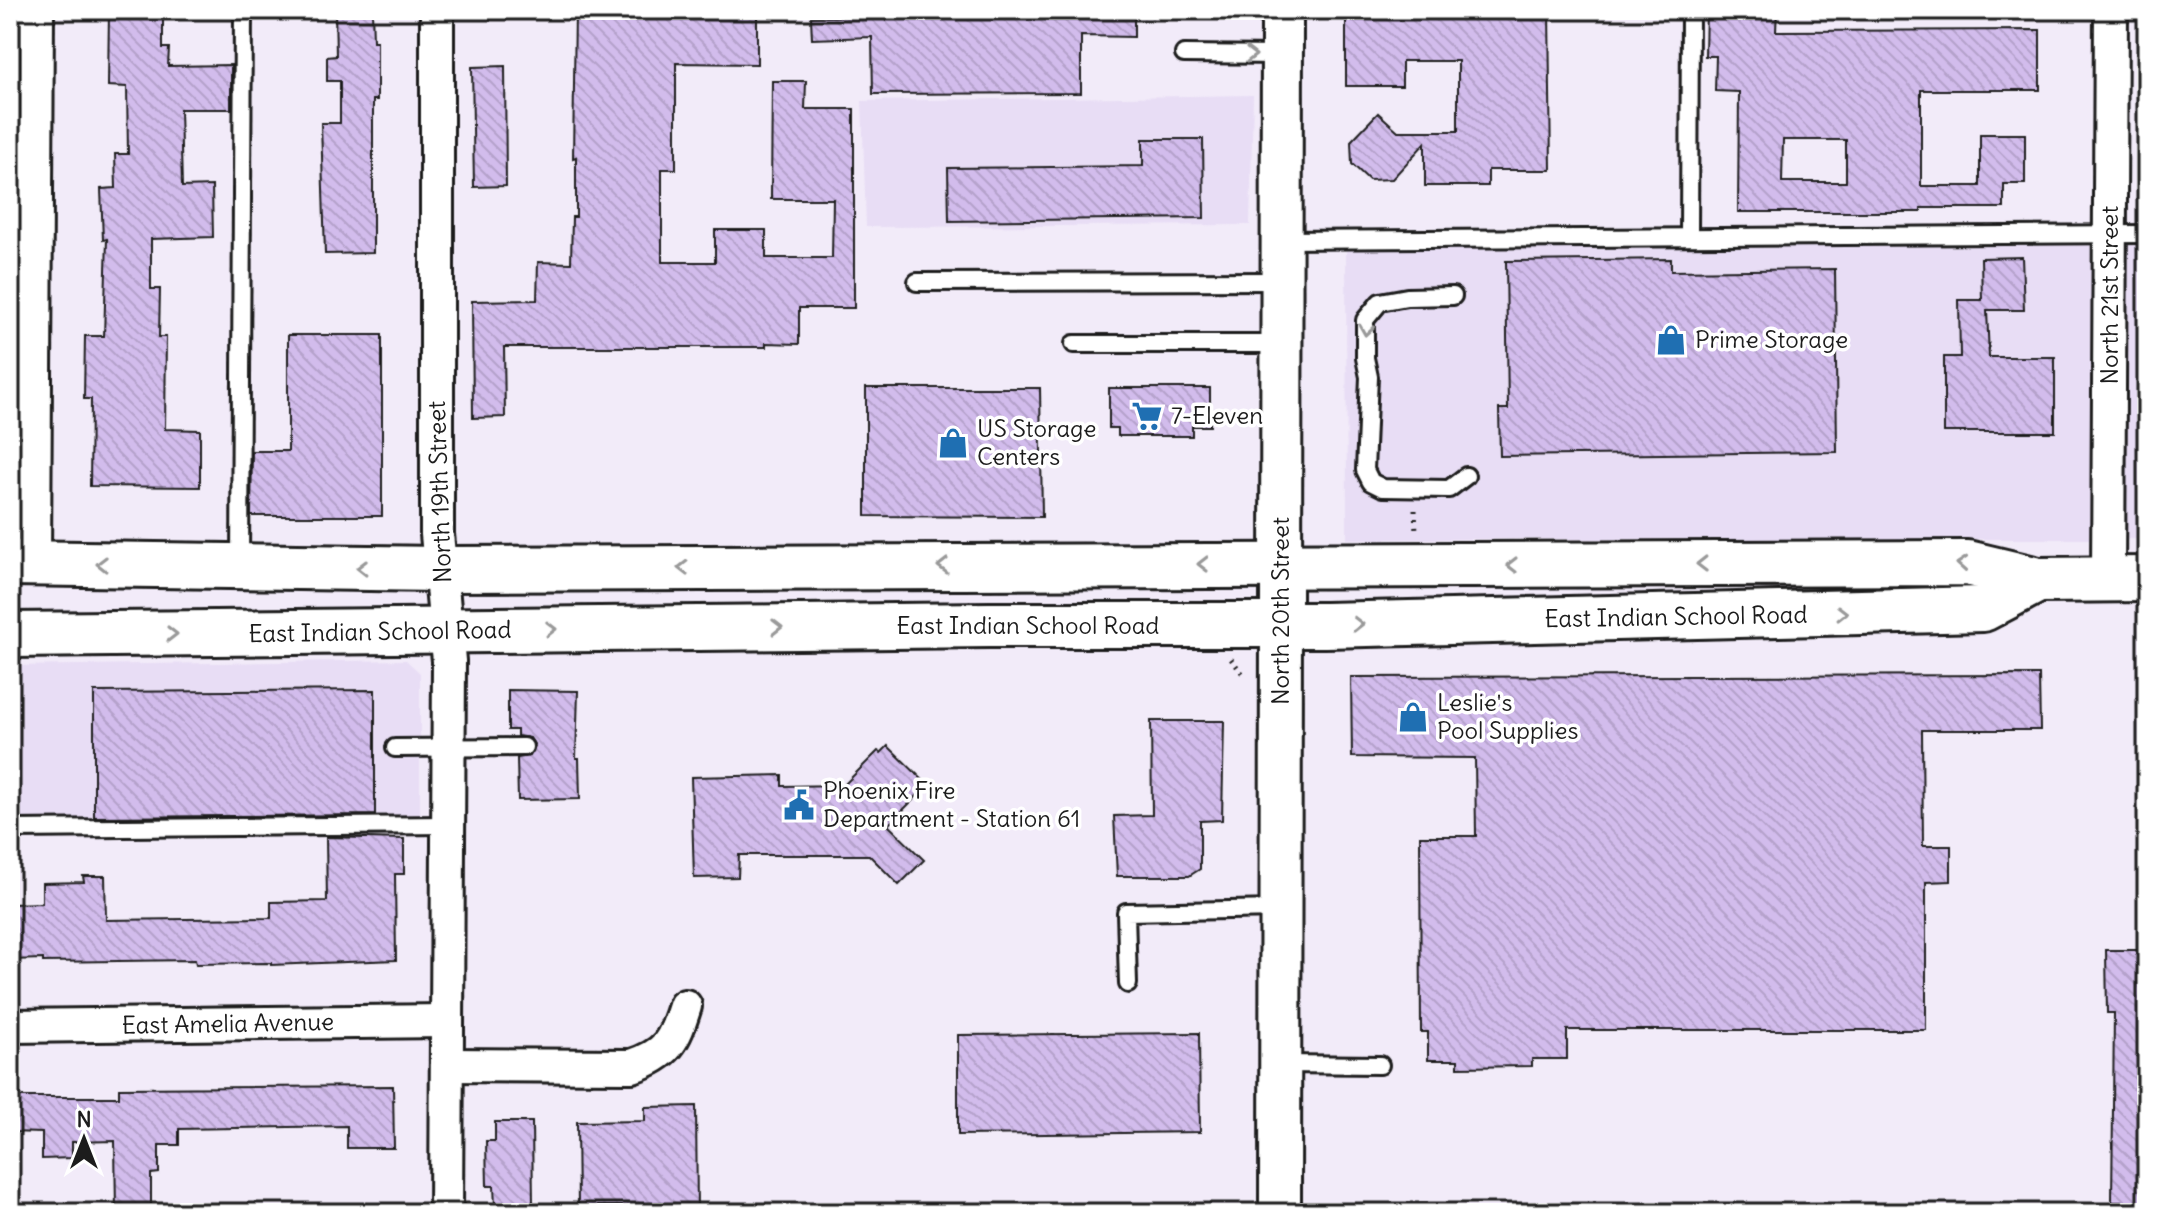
<svg xmlns="http://www.w3.org/2000/svg" width="2157" height="1223" font-family="Delius,sans-serif">
<defs>
<pattern id="building-back-hatch" width="6" height="6" patternUnits="userSpaceOnUse" patternTransform="scale(2)"><rect width="6" height="6" fill="#d2bcec"/><path d="M-1 5l2 2M0 0l6 6M5-1l2 2" fill="none" stroke="#b4a1ca"/></pattern>
</defs>
<rect width="100%" height="100%" fill="#f2ebf9"/>
<filter id="ink" filterUnits="userSpaceOnUse"><feTurbulence type="fractalNoise" baseFrequency=".0125" numOctaves="2"/><feDisplacementMap in="SourceGraphic" scale="16" xChannelSelector="R" yChannelSelector="G"/><feConvolveMatrix kernelMatrix="1 2 1 2 8 2 1 2 1" color-interpolation-filters="sRGB"/></filter>
<g filter="url(#ink)">
<g fill="#e8ddf5">
<polygon points="1253,95 1250,225 866,227 862,101"/>
<polygon points="2147,245 2147,539 1347,539 1346,250"/>
<polygon points="406,660 420,673 420,819 10,823 10,666"/>
</g>
<g fill="url(#building-back-hatch)" stroke="#1c1c1c" stroke-width="2" fill-rule="evenodd">
<polygon points="109,10 163,10 163,48 169,48 168,66 231,65 231,109 180,109 182,187 212,186 213,237 151,239 151,289 160,289 159,337 166,337 165,429 200,430 200,487 90,486 91,399 84,399 85,336 104,336 107,239 103,240 101,189 116,188 115,154 128,154 127,87 108,86"/>
<polygon points="335,10 372,10 373,41 377,41 377,100 373,100 373,253 325,254 321,123 340,123 340,81 327,81 327,57 336,56"/>
<polygon points="575,10 745,11 745,14 757,14 757,64 676,63 676,169 662,169 662,262 715,262 715,230 766,230 766,258 832,258 833,199 771,199 772,81 806,81 805,109 854,109 854,308 799,308 799,344 766,343 766,347 504,347 505,417 473,418 472,301 537,300 538,262 571,263 572,217 576,217 576,157 573,158"/>
<polygon points="1346,10 1549,10 1551,170 1488,170 1488,186 1425,186 1425,143 1392,179 1369,180 1352,164 1351,141 1378,113 1398,131 1458,131 1458,61 1402,61 1402,86 1346,86"/>
<path d="M1706,10H1777L1776,31L2040,30V90H1921V186H1980V134H2025V184H2004V208H1921V212H1738L1739,92L1715,91L1716,56H1705ZM1783,140H1846V182H1782Z"/>
<polygon points="1134,13 1134,37 1081,36 1081,93 873,94 872,37 812,39 811,17"/>
<polygon points="505,66 506,186 474,187 472,67"/>
<polygon points="1143,139 1203,139 1204,218 949,221 948,168 1143,166"/>
<polygon points="2022,257 2024,310 1987,310 1989,357 2055,357 2055,432 1944,432 1944,357 1960,357 1959,300 1982,300 1981,258"/>
<polygon points="1671,259 1671,271 1835,269 1837,452 1500,456 1499,409 1508,409 1506,261"/>
<polygon points="288,335 382,335 382,516 251,516 252,451 288,451"/>
<polygon points="866,388 1040,388 1042,517 866,516"/>
<polygon points="1109,388 1210,388 1210,426 1192,426 1192,436 1118,436 1118,428 1109,428"/>
<polygon points="2039,675 2040,730 1922,730 1923,846 1951,846 1951,881 1926,882 1926,1030 1567,1030 1567,1059 1532,1059 1532,1066 1458,1067 1458,1060 1428,1060 1428,1032 1421,1032 1420,836 1476,836 1475,758 1352,757 1351,677"/>
<polygon points="375,690 375,815 94,817 94,692"/>
<polygon points="508,690 578,691 576,758 579,758 580,799 518,800 517,758 530,756 535,746 530,738 517,736 517,730 508,730"/>
<polygon points="1151,721 1224,721 1222,820 1200,821 1200,869 1189,876 1117,876 1114,816 1152,815"/>
<polygon points="888,746 928,785 888,825 924,860 899,885 869,855 739,855 738,877 694,878 691,777 782,775 782,786 844,785 878,751 881,753"/>
<polygon points="326,837 404,839 404,874 395,874 396,960 271,965 271,963 196,964 195,960 43,962 43,959 10,960 10,904 42,903 42,883 84,882 83,876 105,876 106,920 271,918 271,902 327,901"/>
<polygon points="2106,950 2147,950 2147,1203 2112,1202 2114,1013 2107,1013"/>
<polygon points="1199,1033 1200,1132 958,1135 958,1035"/>
<polygon points="393,1086 394,1148 347,1148 347,1126 179,1129 179,1145 159,1145 159,1173 151,1174 151,1212 116,1212 115,1141 72,1142 72,1158 42,1159 42,1133 10,1132 10,1097 119,1097 119,1088"/>
<polygon points="696,1106 697,1213 646,1213 646,1206 578,1206 577,1122 645,1121 645,1107"/>
<polygon points="495,1122 532,1122 533,1206 495,1206 494,1186 487,1186 486,1141 495,1141"/>
</g>
<g fill="none" stroke-linecap="round" stroke-linejoin="round">
<g stroke="#1c1c1c" stroke-width="22">
<g id="service">
<polyline points="1184,54 1280,55"/>
<polyline points="10,206 36,205"/>
<polyline points="1689,237 1690,10"/>
<polyline points="1281,240 2147,234"/>
<polyline points="917,282 1281,281"/>
<polyline points="1453,296 1407,297 1380,302 1365,320 1365,358 1369,377 1365,470 1371,482 1383,488 1449,489 1466,476"/>
<polyline points="1074,344 1281,344"/>
<polyline points="240,565 243,10"/>
<polyline points="395,748 524,747"/>
<polyline points="10,829 449,825"/>
<polyline points="1128,984 1126,912 1280,909"/>
<polyline points="1281,1064 1380,1065"/>
</g>
</g>
<g stroke="#1c1c1c" stroke-width="38">
<g id="minor">
<polyline points="437,10 437,534 449,661 446,1213"/>
<polyline points="34,563 37,10"/>
<polyline points="2108,579 2111,10"/>
<polyline points="10,1026 446,1021"/>
<path d="M447,1065L632,1066C668,1054 674,1041 685,1006"/>
</g>
</g>
<g stroke="#1c1c1c" stroke-width="46">
<polyline id="tertiary" points="1280,1213 1282,10"/>
</g>
<g stroke="#1c1c1c" stroke-width="50">
<g id="secondary">
<polyline points="10,563 440,569 1967,563 2038,580 2147,579"/>
<polyline points="10,635 989,625 1325,625 1983,609 2038,580"/>
</g>
</g>
<g stroke="#1c1c1c" stroke-width="5" stroke-dasharray="2 6" stroke-linecap="butt">
<polyline points="1140,10 1140,15 1164,16"/>
<polyline points="1415,510 1416,532"/>
<polyline points="1231,659 1243,674"/>
</g>
<use href="#service" stroke="#fff" stroke-width="16"/>
<use href="#minor" stroke="#fff" stroke-width="32"/>
<use href="#tertiary" stroke="#fff" stroke-width="40"/>
<use href="#secondary" stroke="#fff" stroke-width="44"/>
</g>
<defs><path id="oneway-chevron" d="M-2-3.5L2.5 0L-2 3.5" fill="none" stroke-width="1.6" stroke-linecap="round" stroke-linejoin="round" transform="scale(2)"/></defs>
<g stroke="#999">
<use href="#oneway-chevron" transform="translate(1251 55)"/>
<use href="#oneway-chevron" transform="translate(1366 330) rotate(98)"/>
<use href="#oneway-chevron" transform="translate(102 564) rotate(-179)"/>
<use href="#oneway-chevron" transform="translate(1203 564) rotate(180)"/>
<use href="#oneway-chevron" transform="translate(1702 564) rotate(179)"/>
<use href="#oneway-chevron" transform="translate(1962 564) rotate(-176)"/>
<use href="#oneway-chevron" transform="translate(1512 565) rotate(180)"/>
<use href="#oneway-chevron" transform="translate(943 566) rotate(180)"/>
<use href="#oneway-chevron" transform="translate(362 568) rotate(-179)"/>
<use href="#oneway-chevron" transform="translate(683 568) rotate(180)"/>
<use href="#oneway-chevron" transform="translate(1842 613) rotate(-1)"/>
<use href="#oneway-chevron" transform="translate(1358 624) rotate(-1)"/>
<use href="#oneway-chevron" transform="translate(777 627) rotate(-1)"/>
<use href="#oneway-chevron" transform="translate(551 629) rotate(-1)"/>
<use href="#oneway-chevron" transform="translate(172 634)"/>
</g>
</g>
<defs>
<g id="shop-bare" transform="scale(2.4)"><path d="M-5-2.5h2.3a2.7 3.5 0 0 1 5.4 0H5L5.5 6h-11ZM-1.5-2.5h3a1.5 2.3 0 0 0-3 0Z" fill="#1f6fb2" stroke="#fff" stroke-width="2.5" paint-order="stroke"/></g>
<g id="supermarket-bare" transform="scale(2.4)"><path d="M-6-5.5h2.5l.6 2H6L4.5 2H-2.5L-4.4-4H-6ZM-1.5 3.2a1.3 1.3 0 1 0 .1 0ZM3 3.2a1.3 1.3 0 1 0 .1 0Z" fill="#1f6fb2" stroke="#fff" stroke-width="2.5" paint-order="stroke"/></g>
<g id="civic-bare" transform="scale(2.4)"><path d="M-.6-6.5H3V-4.5H.6V-3L4-1V1h2V6H-6V1h2V-1L-.6-3ZM-1.2 2.5V6h2.4V2.5Z" fill="#1f6fb2" stroke="#fff" stroke-width="2.5" paint-order="stroke"/></g>
</defs>
<g fill-rule="evenodd">
<use href="#shop-bare" x="1671" y="340"/>
<use href="#supermarket-bare" x="1147" y="416"/>
<use href="#shop-bare" x="953" y="443"/>
<use href="#shop-bare" x="1413" y="717"/>
<use href="#civic-bare" x="799" y="805"/>
</g>
<g text-anchor="middle" stroke-width="7" stroke-linejoin="round" paint-order="stroke">
<g font-size="24" fill="#1c1c1c" stroke="#fff">
<text transform="translate(2110 295) rotate(-90)" y="8">North 21st Street</text>
<text transform="translate(440 492) rotate(-92)" y="8">North 19th Street</text>
<text transform="translate(1281 611) rotate(-90)" y="8">North 20th Street</text>
<text transform="translate(1676 617) rotate(-1)" y="8">East Indian School Road</text>
<text x="1028" y="634">East Indian School Road</text>
<text transform="translate(380 632) rotate(-1)" y="8">East Indian School Road</text>
<text transform="translate(228 1024) rotate(-1)" y="8">East Amelia Avenue</text>
</g>
<g font-size="24" fill="#1c1c1c" stroke="#fff" text-anchor="start">
<text x="1695" y="348">Prime Storage</text>
<text x="1171" y="424">7-Eleven</text>
<text x="977" y="437">US Storage<tspan x="977" dy="28">Centers</tspan></text>
<text x="1437" y="711">Leslie's<tspan x="1437" dy="28">Pool Supplies</tspan></text>
<text x="823" y="799">Phoenix Fire<tspan x="823" dy="28">Department - Station 61</tspan></text>
</g>
</g>
<rect width="2157" height="1223" fill="none" stroke="#fff" stroke-width="40"/>
<rect x="20" y="20" width="2117" height="1183" fill="none" stroke="#1c1c1c" stroke-width="3" filter="url(#ink)"/>
<g transform="translate(84 1139)" stroke="#ffffff" stroke-width="6" paint-order="stroke">
<path d="M0-6L14 30L0 20L-14 30Z" fill="#1c1c1c"/>
<text y="-12" font-size="22" font-weight="bold" text-anchor="middle" fill="#1c1c1c">N</text>
</g>
</svg>
